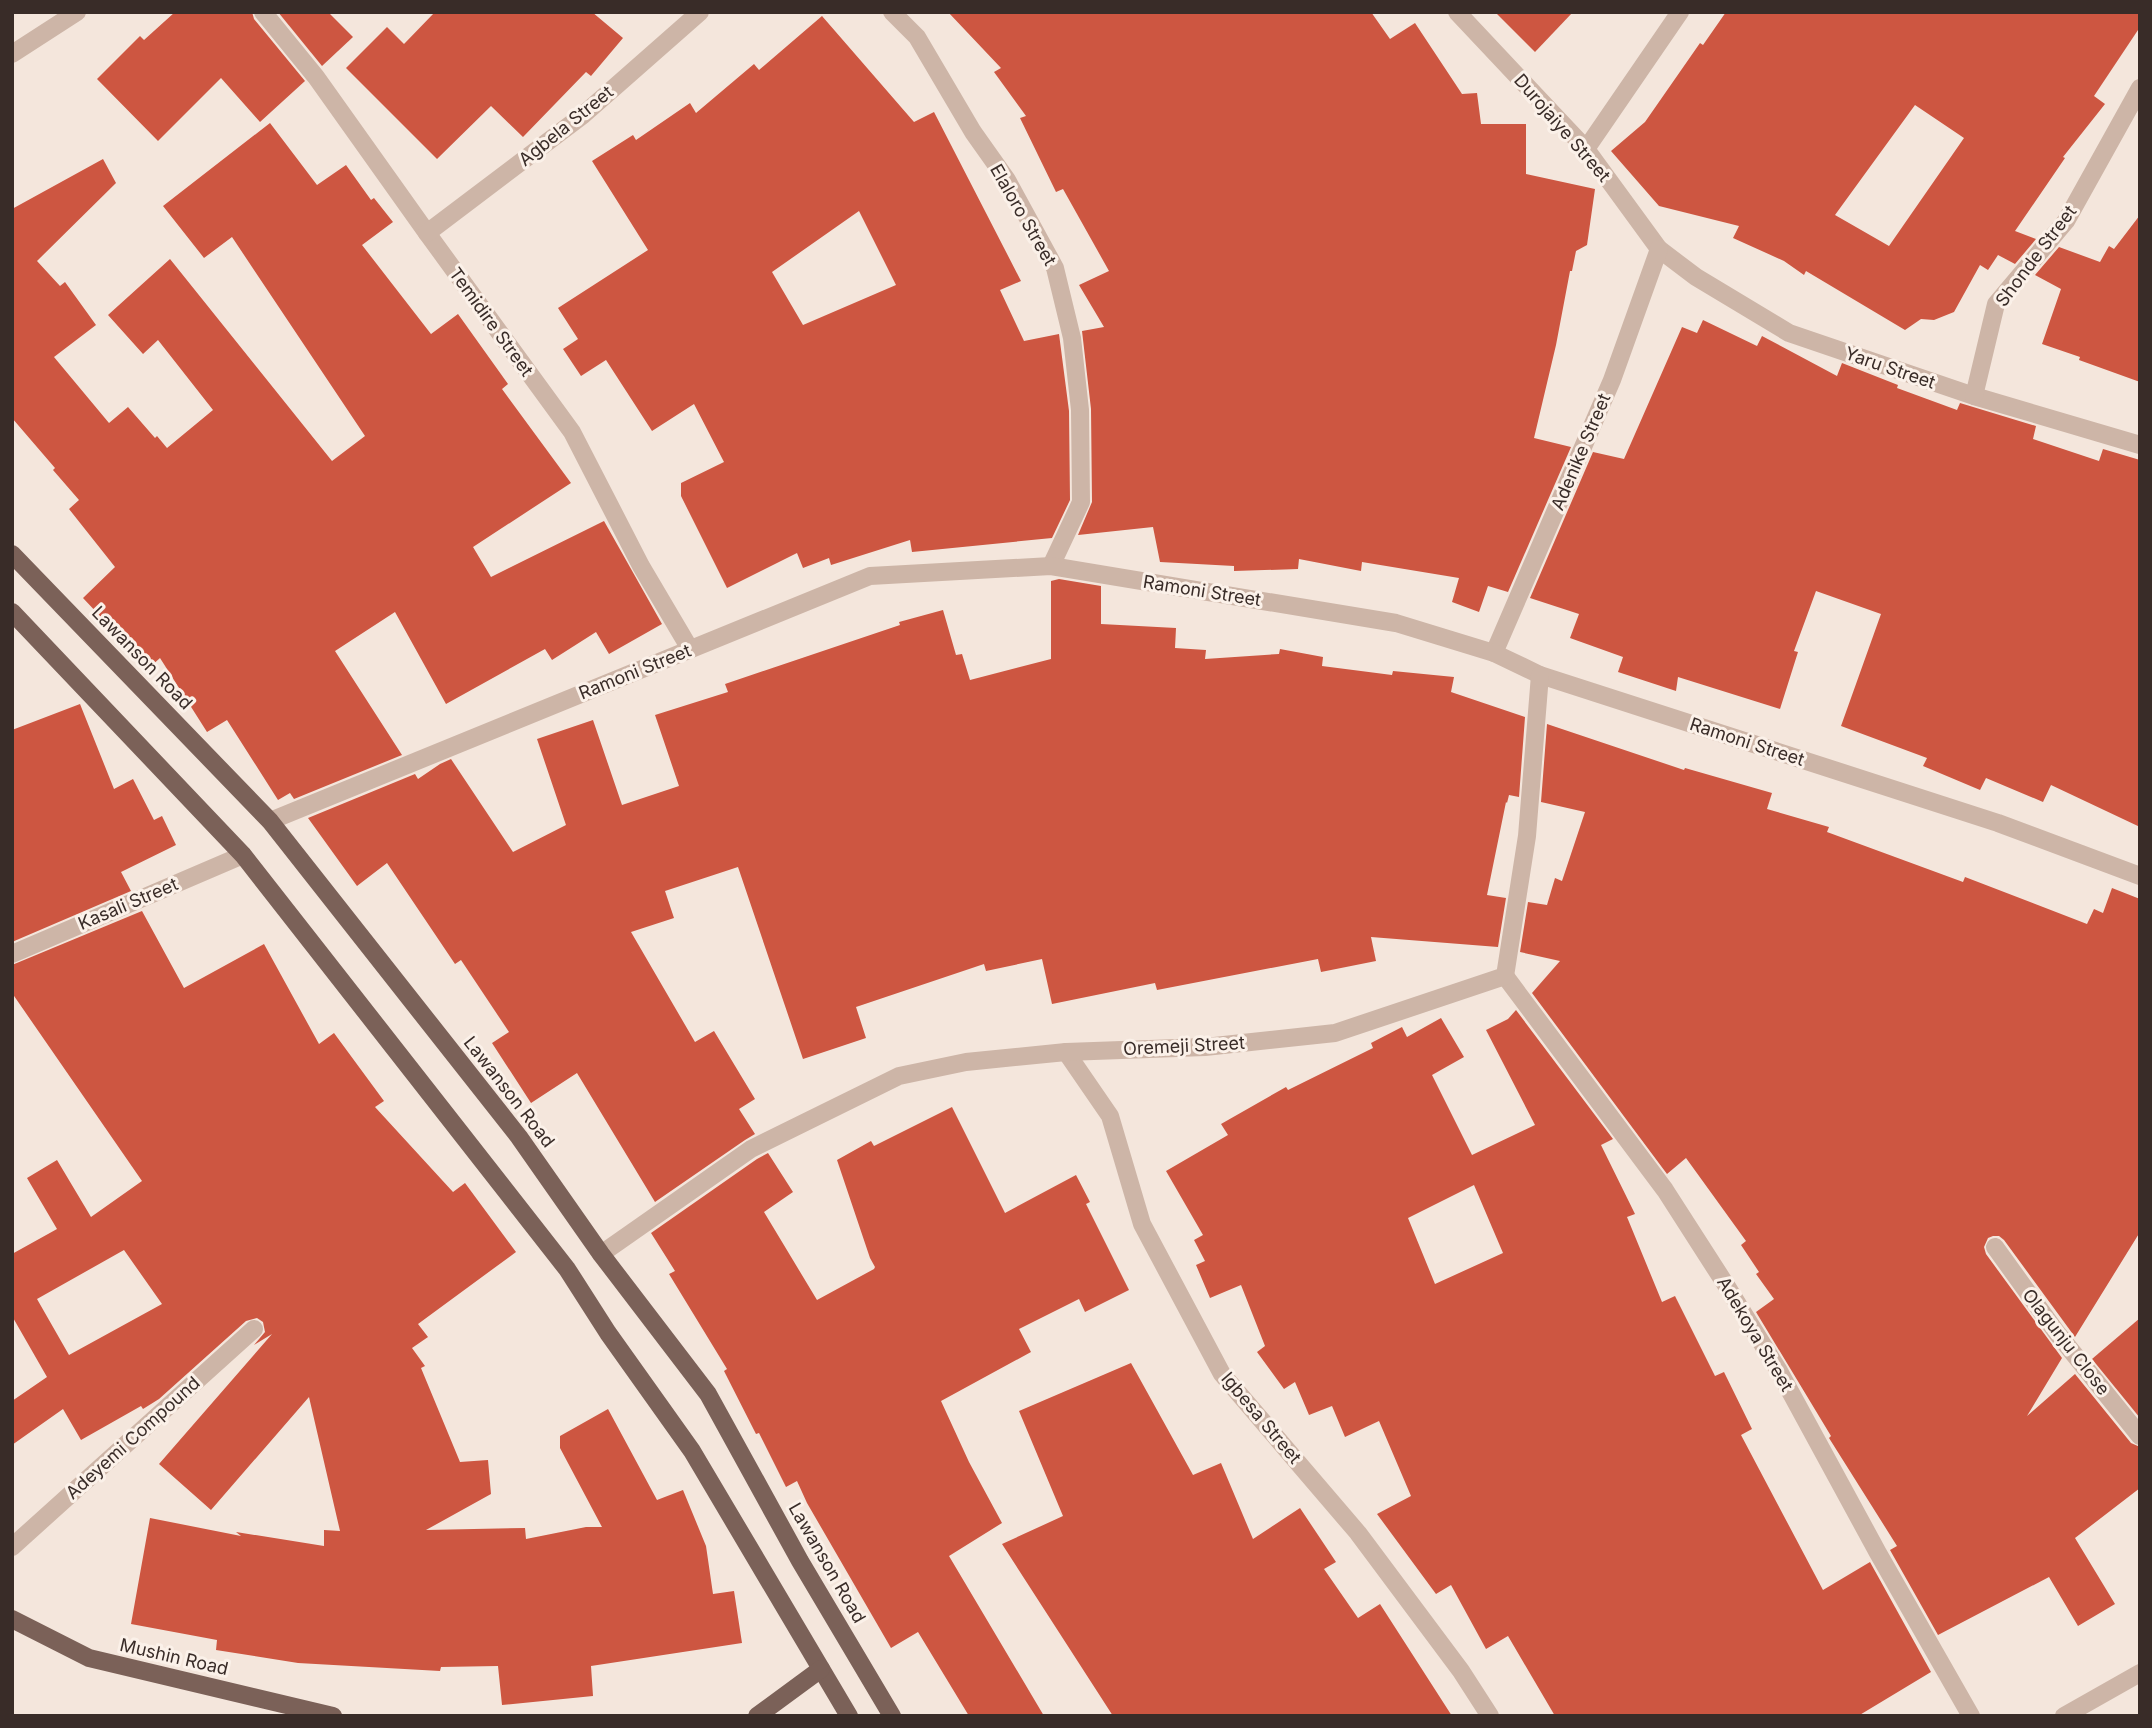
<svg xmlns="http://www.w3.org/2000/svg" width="2152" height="1728" font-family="Inter,sans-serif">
<rect width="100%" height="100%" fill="#f4e6dc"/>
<g fill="#cd5641" fill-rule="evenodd">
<polygon points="175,12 252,12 254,19 305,81 260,122 221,78 158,141 97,79 140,36 144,40"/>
<polygon points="278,12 328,12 353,37 322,66"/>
<polygon points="435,12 592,12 623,38 591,76 586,72 523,137 491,106 437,159 346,68 387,27 404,44"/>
<polygon points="948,12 1371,12 1390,39 1415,23 1462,94 1477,93 1481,124 1526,124 1526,174 1595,189 1587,245 1576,251 1572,271 1570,271 1556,345 1534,438 1571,447 1508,592 1488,586 1479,612 1452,602 1459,578 1362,562 1361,571 1299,559 1298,569 1234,571 1234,566 1160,562 1153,527 1078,535 1092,502 1091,409 1082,331 1104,327 1079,285 1109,271 1063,189 1056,192 1020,118 1026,116 994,72 1001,68"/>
<polygon points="1495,12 1573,12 1535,52"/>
<path d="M1726,12H2140V27L2094,96L2105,104L2063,157L2065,158L2015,231L2036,239L2015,264L1998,255L1988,270L1980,265L1954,312L1934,320L1921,319L1905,330L1806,271L1804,275L1784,261L1733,238L1739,226L1659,206L1611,151L1645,122L1700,43L1703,45ZM1915,105L1964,138L1889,246L1835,215Z"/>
<path d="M822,16L914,122L934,112L1021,281L1000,290L1024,341L1059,334L1069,411L1070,500L1052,538L912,552L910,540L831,565L829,558L803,568L797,553L727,588L681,496V483L724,462L694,404L652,431L606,360L581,376L563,349L578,339L558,308L648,250L592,161L633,135L636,140L690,103L696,113L754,64L759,70ZM859,211L896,285L803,325L772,272Z"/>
<polygon points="270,123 317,185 346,165 371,200 374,198 393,222 362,245 431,334 458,314 508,384 502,389 571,483 473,547 491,577 604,521 662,624 609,654 596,632 552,660 545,649 446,704 395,612 335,651 402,755 294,799 290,793 278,800 227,720 207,732 160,658 149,668 83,598 115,567 69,509 79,500 53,470 55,468 12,418 12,209 103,159 116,183 37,261 60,286 65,282 96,325 54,357 109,423 128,407 155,438 157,436 167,448 213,410 158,340 143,354 108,315 170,259 332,461 365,436 232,237 204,258 163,206"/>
<polygon points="2140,215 2140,382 2079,360 2080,357 2042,344 2061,289 2035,275 2059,247 2100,262 2109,246 2114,249"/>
<polygon points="1703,320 1757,346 1762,336 1837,376 1842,363 1898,385 1897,388 1957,410 1960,403 2036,426 2033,439 2099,461 2103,449 2140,460 2140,827 2051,785 2043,802 1986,778 1980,790 1923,766 1927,758 1841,726 1881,614 1816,591 1794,651 1798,652 1780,709 1678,677 1676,691 1618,672 1623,657 1570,638 1579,614 1530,598 1593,452 1624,459 1682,327 1697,333"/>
<polygon points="1059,579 1101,586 1101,624 1176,628 1175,648 1206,650 1205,659 1279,654 1280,649 1323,657 1322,666 1392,675 1393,671 1454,677 1451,692 1525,717 1519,797 1509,795 1507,803 1506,802 1487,895 1506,898 1498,947 1371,937 1376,961 1321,972 1318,959 1157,990 1155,983 1052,1004 1042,959 986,971 984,964 856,1007 866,1038 803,1059 738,867 665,891 674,918 631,932 695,1042 714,1031 755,1099 739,1109 755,1134 745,1140 655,1202 577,1073 531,1103 492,1043 509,1032 461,960 455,964 387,863 357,886 308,818 415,774 418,779 440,764 451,759 513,852 566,825 537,739 593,720 622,805 679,786 655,715 728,692 725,684 900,625 899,622 943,610 956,655 962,654 970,680 1051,659 1051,581"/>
<polygon points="80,704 114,789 133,779 154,820 162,816 176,845 121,872 131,891 12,942 12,730"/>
<polygon points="1547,724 1684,770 1685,768 1772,793 1767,809 1829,827 1827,832 1963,882 1965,877 2087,924 2094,909 2103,913 2112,888 2140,899 2140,1232 2075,1337 2004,1240 1999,1236 1993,1236 1988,1238 1984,1247 1986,1254 2062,1358 2027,1416 2075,1374 2131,1443 2140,1447 2140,1488 2075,1538 2115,1604 2078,1626 2049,1577 1938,1635 1890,1550 1897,1546 1829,1438 1831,1436 1756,1312 1774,1299 1756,1274 1759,1272 1741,1245 1746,1241 1686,1158 1667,1174 1532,993 1560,961 1520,952 1528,902 1547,905 1555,878 1562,881 1585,812 1541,802"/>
<path d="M142,911L184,988L264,944L319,1044L334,1033L384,1101L375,1107L453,1192L465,1183L516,1252L418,1324L428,1337L412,1348L425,1366L421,1368L460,1462L488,1460L491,1494L426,1530L525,1528L526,1539L586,1527H602L560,1448V1436L608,1409L657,1500L683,1490L706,1546L713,1594L734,1591L742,1643L591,1666L593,1696L502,1705L498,1666L441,1667L440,1671L298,1663L216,1650L217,1640L131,1624L150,1518L241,1536L236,1532L324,1546V1530L340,1531L309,1397L211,1510L159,1464L272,1334L254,1345L265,1332L263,1322L257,1318L246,1321L159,1399L143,1409L141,1406L81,1440L63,1409L12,1445V1401L47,1377L12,1316V1254L57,1229L27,1178L57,1160L91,1217L142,1181L12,993V965ZM124,1250L162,1304L69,1355L37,1299Z"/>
<path d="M1516,1010L1613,1139L1601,1145L1635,1214L1627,1217L1662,1302L1675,1296L1715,1376L1724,1372L1752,1429L1741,1435L1823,1590L1870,1562L1931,1672L1858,1716H1555L1508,1636L1486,1649L1451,1585L1436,1594L1377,1514L1411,1496L1379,1421L1345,1437L1332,1406L1309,1415L1295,1382L1284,1389L1257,1352L1265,1346L1241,1285L1210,1298L1196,1265L1205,1261L1194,1240L1203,1235L1166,1171L1228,1135L1221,1124L1286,1087L1288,1090L1373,1048L1371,1043L1402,1027L1407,1037L1441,1018L1464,1057L1432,1075L1472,1155L1535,1125L1486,1030L1508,1019ZM1474,1185L1503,1253L1435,1284L1408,1218Z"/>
<polygon points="952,1107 1005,1213 1076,1175 1090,1202 1086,1204 1129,1290 1085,1312 1079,1299 1019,1329 1031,1352 941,1401 969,1462 1002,1523 949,1556 1044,1716 969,1716 918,1632 891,1648 807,1503 797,1481 786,1487 759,1433 756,1434 724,1371 727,1369 669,1274 675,1271 651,1233 757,1159 768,1153 793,1192 764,1212 817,1300 874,1269 875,1267 870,1258 837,1160 871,1141 874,1146"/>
<polygon points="2140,1318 2140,1418 2092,1359"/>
<polygon points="1131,1363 1193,1475 1221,1463 1253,1539 1300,1508 1336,1562 1324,1569 1358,1618 1380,1604 1452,1716 1113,1716 1002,1544 1063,1516 1019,1411"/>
</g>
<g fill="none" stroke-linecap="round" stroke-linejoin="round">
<g stroke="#cdb5a7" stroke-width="18">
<polyline points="263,12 316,77 427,233 572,432 641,566 690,649"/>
<polyline points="892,12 917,37 973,132 1007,180 1055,268 1072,338 1080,410 1081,502 1051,566"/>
<polyline points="1457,12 1586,149 1659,249 1696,277 1789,333 1974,396 2140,445"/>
<polyline points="12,54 77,12"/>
<polyline points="1586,149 1680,12"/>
<polyline points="427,233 583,115 700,12"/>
<polyline points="1974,396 1996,304 2066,221 2140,88"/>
<polyline points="1494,653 1612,380 1659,249"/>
<polyline points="270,821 870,576 1051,566 1396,623 1494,653 1540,675 1998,823 2140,876"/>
<polyline points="12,954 243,855"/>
<polyline points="1505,976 1665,1190 1726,1285 1779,1371 1878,1553 1971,1716"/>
<polyline points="1066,1052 1110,1116 1142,1224 1222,1374 1358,1533 1461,1671 1490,1716"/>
<polyline points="1995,1247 2057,1333 2140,1436"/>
<polyline points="601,1254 751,1149 899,1076 966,1062 1066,1052 1205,1047 1335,1033 1505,976 1527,836 1540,675"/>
<polyline points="12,1547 254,1329"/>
<polyline points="2064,1716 2140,1673"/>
</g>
<g stroke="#7b6158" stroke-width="18">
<polyline points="12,554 270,821 519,1137 601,1254 708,1394 800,1561 892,1716"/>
<polyline points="12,612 243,855 567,1269 608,1333 692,1451 849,1716"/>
<polyline points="12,1619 89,1658 333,1716"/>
<polyline points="757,1716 821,1669"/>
</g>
</g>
<g text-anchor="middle" stroke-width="6" stroke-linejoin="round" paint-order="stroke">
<g font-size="18" fill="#392c28" stroke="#fbf1e9">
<text transform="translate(566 126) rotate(-39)" y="6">Agbela Street</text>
<text transform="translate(1562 128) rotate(49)" y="6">Durojaiye Street</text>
<text transform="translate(1023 215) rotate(60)" y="6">Elaloro Street</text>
<text transform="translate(2036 256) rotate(-53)" y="6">Shonde Street</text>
<text transform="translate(491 322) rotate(54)" y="6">Temidire Street</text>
<text transform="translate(1890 368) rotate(19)" y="6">Yaru Street</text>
<text transform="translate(1581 452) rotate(-67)" y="6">Adenike Street</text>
<text transform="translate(1202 591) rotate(9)" y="6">Ramoni Street</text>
<text transform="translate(142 658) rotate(46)" y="6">Lawanson Road</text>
<text transform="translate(635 672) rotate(-22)" y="6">Ramoni Street</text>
<text transform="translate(1747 742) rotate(18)" y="6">Ramoni Street</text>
<text transform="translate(128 904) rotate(-23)" y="6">Kasali Street</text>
<text transform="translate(1184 1046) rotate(-3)" y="6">Oremeji Street</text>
<text transform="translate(509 1092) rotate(52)" y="6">Lawanson Road</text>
<text transform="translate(1755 1334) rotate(59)" y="6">Adekoya Street</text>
<text transform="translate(2066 1342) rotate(52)" y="6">Olagunju Close</text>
<text transform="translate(1261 1418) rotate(50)" y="6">Igbesa Street</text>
<text transform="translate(133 1438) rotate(-42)" y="6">Adeyemi Compound</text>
<text transform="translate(827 1563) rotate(60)" y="6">Lawanson Road</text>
<text transform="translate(174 1657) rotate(13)" y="6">Mushin Road</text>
</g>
</g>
<rect width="2152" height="1728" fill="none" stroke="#392c28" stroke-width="28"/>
</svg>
